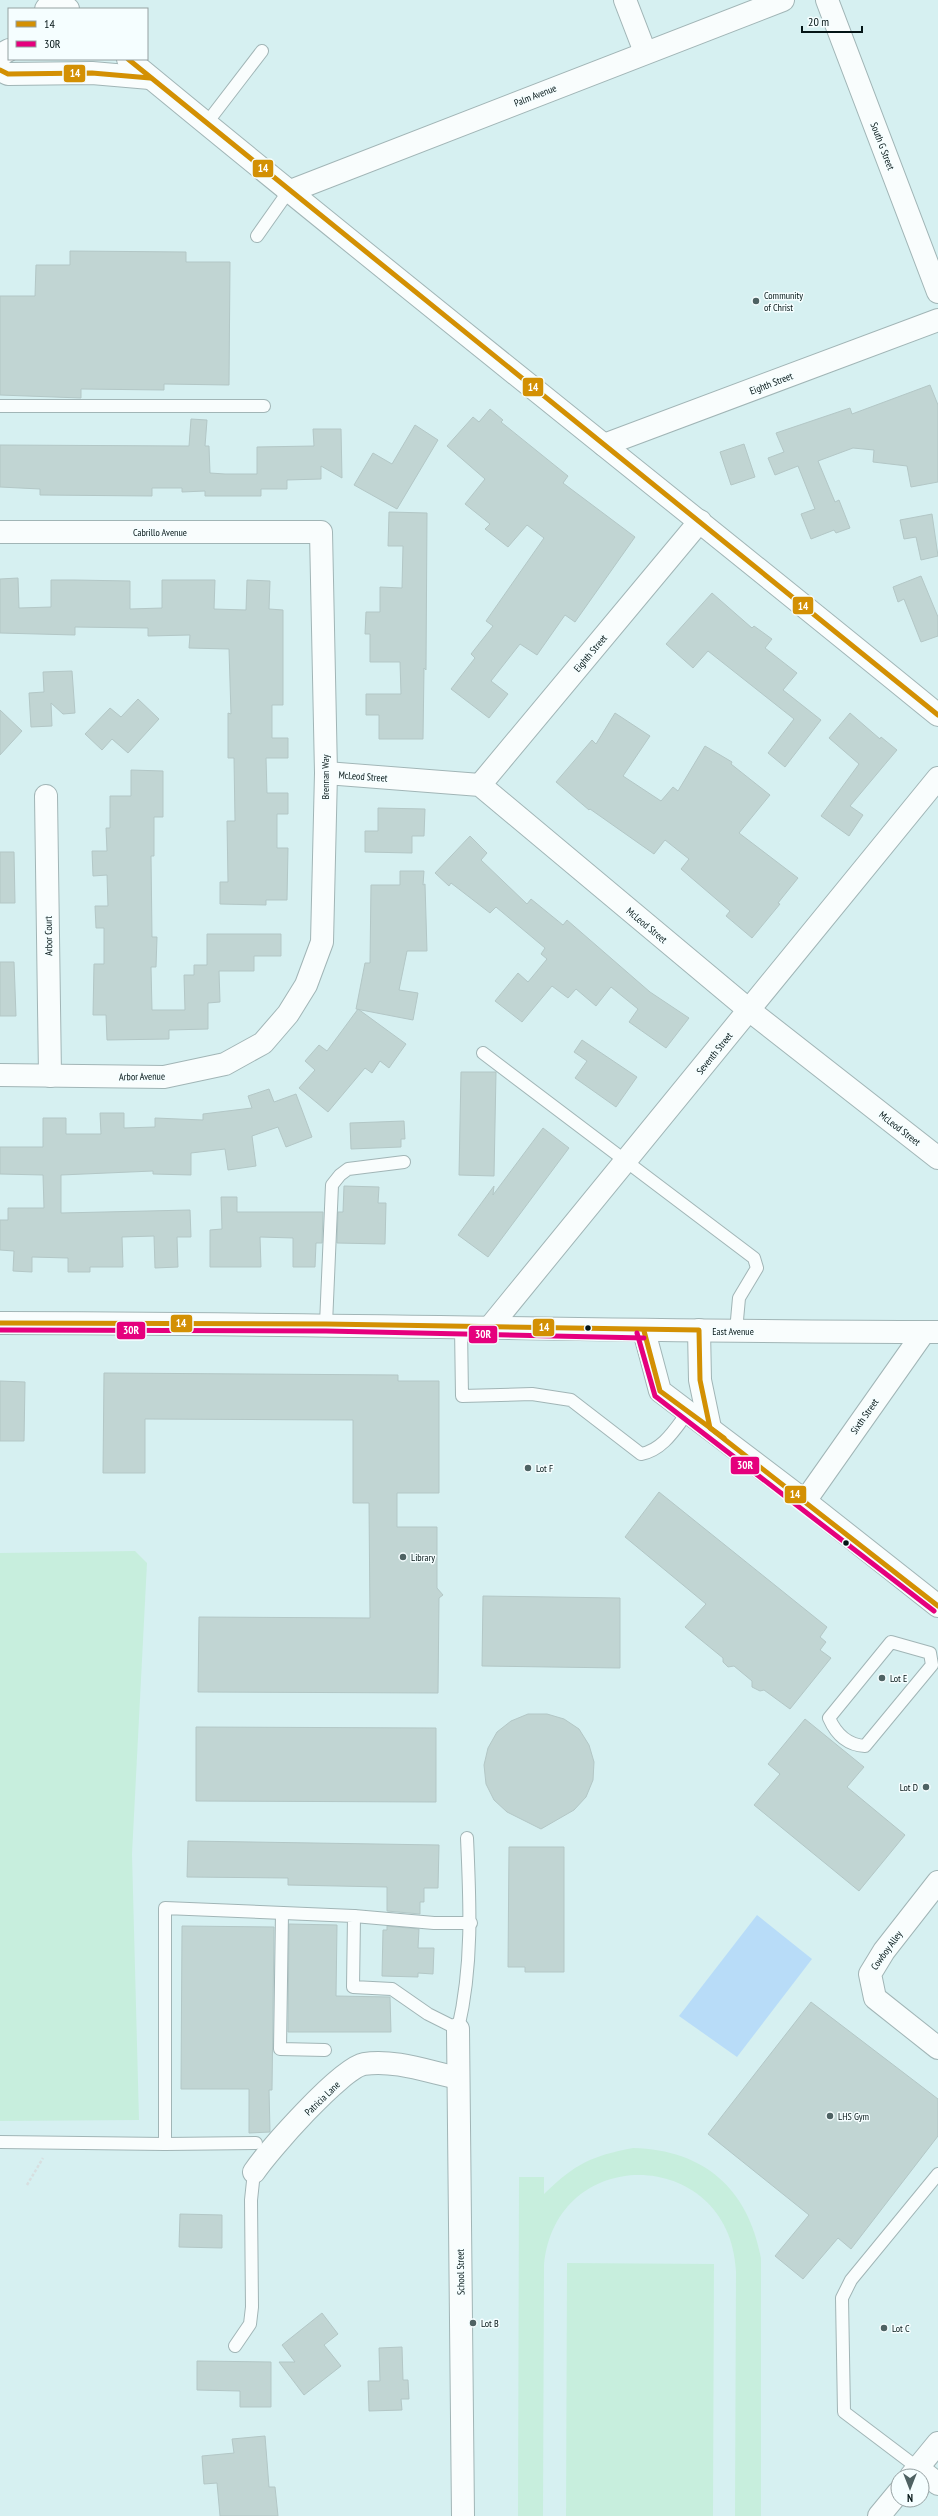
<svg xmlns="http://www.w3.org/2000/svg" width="938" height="2516" font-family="'PT Sans Narrow',sans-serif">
<rect width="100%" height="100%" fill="#d6f0f1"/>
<g fill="#c7eedd">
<polygon points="135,1551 147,1563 132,1854 139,2120 0,2121 0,1553"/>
<path d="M633,2148C705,2150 748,2189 761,2258V2516H735L736,2271C730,2147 556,2141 544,2265L543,2516H518L519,2177H544V2194C575,2164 591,2156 633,2148Z"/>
<polygon points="567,2263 714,2264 713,2516 566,2516"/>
</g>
<polygon fill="#b8dcf8" points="757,1915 812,1959 737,2057 679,2016"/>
<g fill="#c1d5d3" stroke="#b3c7c6">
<polygon points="70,251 186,252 186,262 230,262 229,385 164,384 164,390 81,389 81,398 0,395 0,296 35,296 36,265 70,265"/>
<polygon points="930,385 938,405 938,482 911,487 907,466 873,462 874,450 853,448 818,461 835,502 839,500 850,528 836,533 834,530 811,539 801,514 815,509 798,466 775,475 768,458 784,452 776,433 850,408 852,414"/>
<polygon points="490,409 503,420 501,422 568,476 563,483 635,537 575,622 565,615 537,655 520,644 491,681 508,694 489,718 451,689 475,658 471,654 493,626 486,621 544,538 527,525 508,547 485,529 490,524 465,504 485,479 447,446 473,417 479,422"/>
<polygon points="191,419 207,420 205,446 209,446 210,473 225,474 257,474 257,447 314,446 313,429 341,429 342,478 321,466 321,479 287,480 287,489 261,489 261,496 205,496 205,491 182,492 182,488 152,488 152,496 40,495 40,489 0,487 0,445 189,446"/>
<polygon points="415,425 438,440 397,509 354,485 373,453 392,464"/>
<polygon points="744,444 755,477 731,485 720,452"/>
<polygon points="389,512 427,513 426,670 424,668 423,739 379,739 379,715 366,715 366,694 401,694 400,662 370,662 370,634 365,634 366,612 380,612 380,587 402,588 403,546 388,546"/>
<polygon points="932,514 938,556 921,560 916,537 904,539 900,520"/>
<polygon points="921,576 938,617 938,636 921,642 904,599 898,602 893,587"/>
<polygon points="18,578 19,608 51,607 51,580 74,580 130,581 130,609 162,608 162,580 215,580 214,609 246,610 247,580 270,581 269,609 283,610 283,705 272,705 272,738 288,738 288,758 266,758 267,793 288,793 288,814 277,814 277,848 288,848 287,900 266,900 266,905 220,904 220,882 228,882 227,821 235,821 234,758 228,758 228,713 231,714 229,649 189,648 190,635 148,636 148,628 75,627 75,635 0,633 0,579"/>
<polygon points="712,593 752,628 754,626 772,639 765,648 797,673 783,690 821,720 785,767 768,753 794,719 708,651 693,668 666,644"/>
<polygon points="72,671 75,713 63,714 51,703 52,726 31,727 29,693 44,692 43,672"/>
<polygon points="138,699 159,719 128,753 112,739 102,750 85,734 110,708 121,717"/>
<polygon points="0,710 22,731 0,755"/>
<polygon points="615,713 650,736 623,776 661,801 673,787 678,791 705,746 732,762 731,764 770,795 739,833 798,878 778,903 780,904 752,938 726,916 730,911 681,869 689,859 665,840 654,854 590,809 589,810 556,782 592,740 596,744"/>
<polygon points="850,713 880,739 881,737 897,750 850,806 863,815 849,836 821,816 859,764 829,738"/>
<polygon points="131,770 163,771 163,817 154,817 154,856 151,856 152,937 157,937 156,967 151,967 152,1010 185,1010 184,975 194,975 194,965 207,965 207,934 281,934 281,956 254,956 254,971 219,971 220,1002 208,1003 208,1029 169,1030 169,1039 107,1040 106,1015 93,1015 94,964 104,964 104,928 96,928 95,906 108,906 107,875 93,876 92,851 107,851 106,828 110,828 110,796 131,796"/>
<polygon points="378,808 425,809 424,836 412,836 412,853 365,852 365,831 378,831"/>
<polygon points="470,836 487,853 481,860 527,904 531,899 563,925 567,920 650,992 689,1018 666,1048 629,1022 638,1009 611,987 596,1006 576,989 568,998 552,986 522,1022 495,1001 518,973 528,982 547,959 541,954 545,948 496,907 490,913 451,883 449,886 435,873"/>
<polygon points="0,852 14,852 15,903 0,903"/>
<polygon points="400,871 424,871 423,885 425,884 427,951 407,951 399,990 418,993 413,1020 356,1009 365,963 370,963 371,885 400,885"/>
<polygon points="0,962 14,962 16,1016 0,1016"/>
<polygon points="358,1009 406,1044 389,1068 380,1061 372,1073 365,1068 328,1112 299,1088 315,1070 305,1061 319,1045 327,1051"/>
<polygon points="582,1040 637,1077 616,1107 575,1078 587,1061 574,1052"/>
<polygon points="461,1072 496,1072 494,1176 459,1175"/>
<polygon points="269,1089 274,1102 296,1094 312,1137 286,1147 278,1127 252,1136 256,1166 228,1170 225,1149 191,1153 191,1175 153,1174 153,1171 61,1175 61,1213 190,1210 191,1237 177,1237 178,1267 155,1268 154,1236 122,1237 123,1267 90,1267 90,1272 68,1272 68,1258 32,1257 32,1272 13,1271 14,1251 0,1250 0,1220 8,1220 8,1208 44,1208 43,1175 0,1174 0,1147 43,1147 43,1118 66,1118 66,1134 101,1134 100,1113 124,1113 124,1128 155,1127 155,1118 203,1120 203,1114 252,1108 248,1096"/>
<polygon points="404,1121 405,1139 401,1139 401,1147 351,1149 350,1123"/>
<polygon points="543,1128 569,1148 488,1257 458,1235 494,1186 493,1195"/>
<polygon points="344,1186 379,1187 378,1203 386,1203 385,1244 337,1243 338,1212 343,1212"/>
<polygon points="221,1197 237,1197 237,1212 323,1212 322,1243 316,1243 315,1267 293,1267 293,1238 260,1237 261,1267 210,1267 210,1230 222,1229"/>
<polygon points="104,1373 398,1375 398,1381 439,1381 439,1493 397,1493 397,1527 437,1527 437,1588 443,1595 439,1598 438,1693 198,1692 199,1617 370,1618 369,1503 353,1503 353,1420 145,1419 145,1473 103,1473"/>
<polygon points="0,1381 25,1382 24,1441 0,1441"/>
<polygon points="659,1492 827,1627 820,1637 826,1642 820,1650 831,1658 790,1709 764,1690 760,1691 752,1687 752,1681 734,1666 728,1667 723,1662 723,1658 685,1627 706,1604 625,1537"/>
<polygon points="483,1596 620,1598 620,1668 482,1666"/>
<polygon points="528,1714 547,1714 564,1719 579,1729 589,1745 594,1762 593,1780 586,1797 574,1810 541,1829 507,1812 494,1800 486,1784 484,1765 488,1748 497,1732 511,1721"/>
<polygon points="805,1719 864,1767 847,1787 905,1835 859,1891 754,1805 780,1774 768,1764"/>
<polygon points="196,1727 436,1728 436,1802 196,1801"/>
<polygon points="188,1841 439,1845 438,1888 424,1888 424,1902 420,1902 420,1914 387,1911 387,1887 288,1885 288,1878 187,1877"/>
<polygon points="509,1847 564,1847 564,1972 525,1972 525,1967 508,1967"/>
<polygon points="289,1924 337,1925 336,1996 390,1997 391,2032 288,2032"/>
<polygon points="182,1926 274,1927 272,2090 269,2090 270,2132 249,2133 249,2089 181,2089"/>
<polygon points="387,1926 419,1929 418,1948 434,1948 433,1974 418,1973 418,1977 382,1976 383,1930 387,1930"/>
<polygon points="811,2002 938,2099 938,2136 851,2249 838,2238 803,2279 775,2256 809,2215 708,2134"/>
<polygon points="180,2214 222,2215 222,2248 179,2247"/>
<polygon points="322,2313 338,2334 324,2345 341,2366 304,2395 279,2362 295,2362 282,2345"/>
<polygon points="402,2347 403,2380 408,2380 409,2399 401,2399 402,2410 369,2411 368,2381 380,2381 379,2348"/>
<polygon points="197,2361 271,2362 271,2407 240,2407 240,2391 197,2390"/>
<polygon points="265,2436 269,2487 275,2487 278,2516 220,2516 217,2483 204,2484 202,2456 234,2453 232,2439"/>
</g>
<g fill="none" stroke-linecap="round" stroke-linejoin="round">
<g stroke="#a1b5b6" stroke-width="14">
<g id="lane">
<polyline points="206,124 262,51"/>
<polyline points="257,236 288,192"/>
<polyline points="0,406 264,406"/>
<polyline points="483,1053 754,1258 757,1268 739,1298 736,1331"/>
<polyline points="326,1324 332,1185 340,1175 348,1169 404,1162"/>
<path d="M461,1327L462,1396L532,1394L571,1400L641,1454C663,1450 675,1429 688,1412"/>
<path d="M891,1642L930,1653L932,1665L865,1746C847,1745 836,1734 829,1718Z"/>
<polyline points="282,1913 280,2049 325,2050"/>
<polyline points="354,1916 434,1923 471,1923"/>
<polyline points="0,2142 165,2144"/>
<path d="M256,2143L165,2144V1908L354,1916L353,1987L392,1989L428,2014L458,2029C473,1965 470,1903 467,1838"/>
<polyline points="235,2346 250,2324 252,2307 251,2200 254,2172"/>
<polyline points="918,2468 844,2412 842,2298 851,2280 938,2174"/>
</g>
</g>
<g stroke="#a1b5b6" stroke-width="24">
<g id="street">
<polyline points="625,0 645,52"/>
<polyline points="827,0 938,292"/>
<polyline points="46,9 53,0"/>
<polyline points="0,55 9,50"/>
<polyline points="288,192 783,0"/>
<polyline points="604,445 938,320"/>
<polyline points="0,532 321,532 326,773 322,942 306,985 288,1014 263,1043 225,1064 164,1077 0,1075"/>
<polyline points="326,773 480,785 749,1010 938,1158"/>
<polyline points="480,785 700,521"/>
<polyline points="46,796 50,1076"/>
<polyline points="490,1327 938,778"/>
<polyline points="805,1501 924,1332"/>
<polyline points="938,1882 884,1951 870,1974 875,1998 938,2048"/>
<polyline points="458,2029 463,2516"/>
<path d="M254,2172C269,2150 341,2068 364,2064C394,2059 429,2072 458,2078"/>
<polyline points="918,2468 938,2484"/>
</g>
</g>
<g stroke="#a1b5b6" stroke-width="24">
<g id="secondary">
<polyline points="57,0 68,9"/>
<path d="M128,59C396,281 669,495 938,715"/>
<polyline points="0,70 8,74 92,73 150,78"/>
<path d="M0,1323C313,1323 625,1332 938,1332"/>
<polyline points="699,1330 700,1380 710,1428"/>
<polyline points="644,1331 660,1391 805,1501 938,1606"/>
<polyline points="911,2476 938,2443"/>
<polyline points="879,2516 898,2493"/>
</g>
</g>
<polyline stroke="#d7dfe0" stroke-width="2.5" stroke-dasharray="3 2" stroke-linecap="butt" points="27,2185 43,2158"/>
<use href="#lane" stroke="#f9fdfd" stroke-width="12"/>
<use href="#street" stroke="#f9fdfd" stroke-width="22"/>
<use href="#secondary" stroke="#f9fdfd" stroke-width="22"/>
<g stroke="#f5feff" stroke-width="8">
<g id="bus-1">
<polyline points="128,59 938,715"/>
<polyline points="0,70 8,74 92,73 150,78"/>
<polyline points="0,1323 326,1324 699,1330 700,1380 710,1428 938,1606"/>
<polyline points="644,1331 660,1391 724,1438"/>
</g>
</g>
<g stroke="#f5feff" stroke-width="8">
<g id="bus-2">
<polyline points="0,1330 326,1331 644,1338"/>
<polyline points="637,1333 655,1396 934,1611"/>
</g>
</g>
<use href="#bus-1" stroke="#d39003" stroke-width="5"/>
<use href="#bus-2" stroke="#e5007d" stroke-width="5"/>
</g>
<g fill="#4e6263" stroke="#f5feff" stroke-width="1.5">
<circle cx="756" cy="301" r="4"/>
<circle cx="528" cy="1468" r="4"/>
<circle cx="403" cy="1557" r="4"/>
<circle cx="882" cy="1678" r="4"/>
<circle cx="926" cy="1787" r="4"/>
<circle cx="830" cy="2116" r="4"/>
<circle cx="473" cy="2323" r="4"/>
<circle cx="884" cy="2328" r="4"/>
</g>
<g fill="#041516" stroke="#f5feff" stroke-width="1.5">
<circle cx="588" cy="1328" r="3.5"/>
<circle cx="846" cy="1543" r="3.5"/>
</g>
<g text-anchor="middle" stroke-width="3" stroke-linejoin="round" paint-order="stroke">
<g font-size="10" fill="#041516" stroke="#f5feff">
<text transform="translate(535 95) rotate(-21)" y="4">Palm Avenue</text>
<text transform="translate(883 146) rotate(69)" y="4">South G Street</text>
<text transform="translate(771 383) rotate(-21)" y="4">Eighth Street</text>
<text x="160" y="536">Cabrillo Avenue</text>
<text transform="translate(590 653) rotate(-50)" y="4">Eighth Street</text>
<text transform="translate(363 776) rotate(4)" y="4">McLeod Street</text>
<text transform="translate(325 777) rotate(-90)" y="4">Brennan Way</text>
<text transform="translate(647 925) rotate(40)" y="4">McLeod Street</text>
<text transform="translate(48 936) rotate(-91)" y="4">Arbor Court</text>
<text transform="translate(714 1053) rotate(-51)" y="4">Seventh Street</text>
<text transform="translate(142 1076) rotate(-1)" y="4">Arbor Avenue</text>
<text transform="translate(900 1128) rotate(38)" y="4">McLeod Street</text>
<text x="733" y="1335">East Avenue</text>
<text transform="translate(864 1416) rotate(-55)" y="4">Sixth Street</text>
<text transform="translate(886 1950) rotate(-54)" y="4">Cowboy Alley</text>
<text transform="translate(322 2098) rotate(-44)" y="4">Patricia Lane</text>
<text transform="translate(460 2272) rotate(-91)" y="4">School Street</text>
</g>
<g font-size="10" fill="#041516" stroke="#f5feff" text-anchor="start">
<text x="764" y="299">Community<tspan x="764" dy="12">of Christ</tspan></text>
<text x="536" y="1472">Lot F</text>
<text x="411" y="1561">Library</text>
<text x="890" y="1682">Lot E</text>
<text x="918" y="1791" text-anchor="end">Lot D</text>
<text x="838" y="2120">LHS Gym</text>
<text x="481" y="2327">Lot B</text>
<text x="892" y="2332">Lot C</text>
</g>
</g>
<g stroke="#f5feff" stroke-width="1.5">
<rect x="63" y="64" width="23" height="19" rx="4" fill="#d39003"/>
<rect x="252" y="159" width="22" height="19" rx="4" fill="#d39003"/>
<rect x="522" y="377" width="22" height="20" rx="4" fill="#d39003"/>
<rect x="792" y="596" width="22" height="19" rx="4" fill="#d39003"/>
<rect x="170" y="1314" width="23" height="19" rx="4" fill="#d39003"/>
<rect x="532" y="1318" width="23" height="19" rx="4" fill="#d39003"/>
<rect x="116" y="1321" width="30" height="19" rx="4" fill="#e5007d"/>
<rect x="468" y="1325" width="30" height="19" rx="4" fill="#e5007d"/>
<rect x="730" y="1456" width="30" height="19" rx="4" fill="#e5007d"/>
<rect x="784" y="1485" width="23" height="19" rx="4" fill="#d39003"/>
</g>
<g font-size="11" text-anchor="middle" font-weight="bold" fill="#fff">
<text x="75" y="77">14</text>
<text x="263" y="172">14</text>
<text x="533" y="391">14</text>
<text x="803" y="610">14</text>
<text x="181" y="1327">14</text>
<text x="544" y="1331">14</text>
<text x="131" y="1334">30R</text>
<text x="483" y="1338">30R</text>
<text x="745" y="1469">30R</text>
<text x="795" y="1498">14</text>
</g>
<rect x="8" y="8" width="140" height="52" fill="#f5feff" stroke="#95a1a2"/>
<rect x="16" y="21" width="20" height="6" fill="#d39003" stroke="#95a1a2"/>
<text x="44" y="28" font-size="12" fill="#041516">14</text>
<rect x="16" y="41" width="20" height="6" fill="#e5007d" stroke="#95a1a2"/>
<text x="44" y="48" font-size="12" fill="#041516">30R</text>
<g transform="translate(910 2488) rotate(180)"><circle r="19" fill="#f5feff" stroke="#95a1a2"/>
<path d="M0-3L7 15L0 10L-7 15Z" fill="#4e6263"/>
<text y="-6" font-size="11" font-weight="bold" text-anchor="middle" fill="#041516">N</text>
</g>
<path d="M802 26v6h60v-6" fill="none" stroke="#041516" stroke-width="2"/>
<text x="808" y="26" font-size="12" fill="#041516" stroke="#f5feff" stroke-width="3" paint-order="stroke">20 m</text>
</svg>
